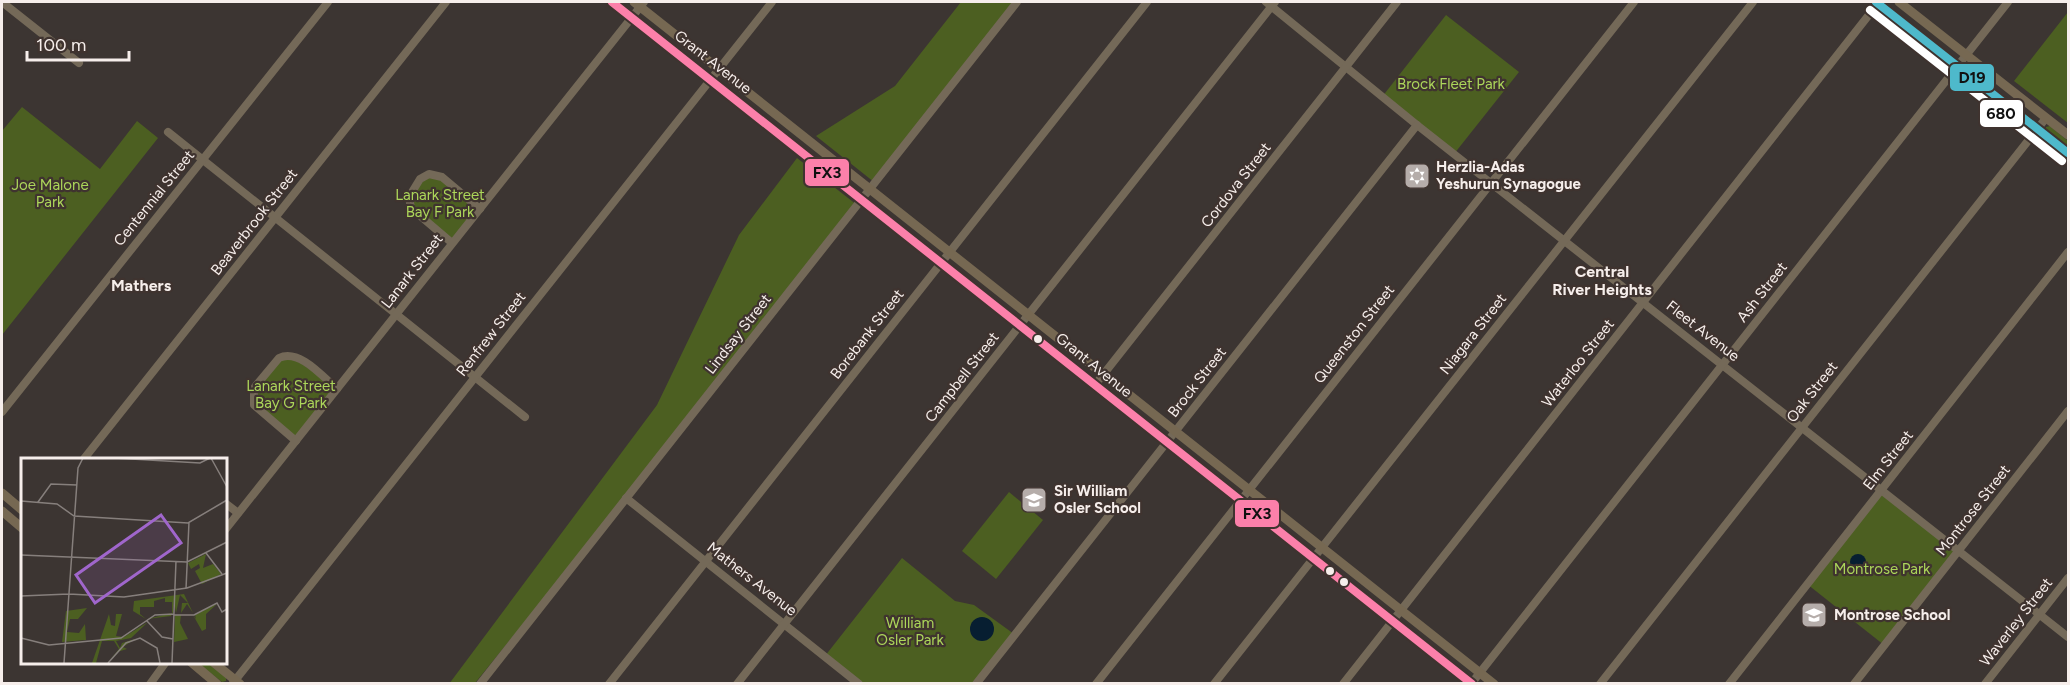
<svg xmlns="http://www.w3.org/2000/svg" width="2070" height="685" font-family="Figtree,sans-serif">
<rect width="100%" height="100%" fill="#3c3532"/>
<g fill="#4c5f21">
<polygon points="961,2 1017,2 874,182 816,136 895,86"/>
<polygon points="2068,12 2068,123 2014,81"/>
<polygon points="1446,15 1519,72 1454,154 1382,97"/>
<polygon points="22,107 100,169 137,121 158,138 2,335 2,131"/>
<polygon points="2050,126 2068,141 2068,148 2046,131 2046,127"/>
<polygon points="797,158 857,205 626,498 475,683 449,684 657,405 739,235"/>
<path d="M433,174L480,209L452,243L411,208C411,189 415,181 433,174Z"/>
<polygon points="291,356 337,389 296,441 259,411 252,394 279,358"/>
<polygon points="1882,489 1959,550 1884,645 1807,584"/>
<polygon points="1009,492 1043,520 996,579 962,551"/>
<polygon points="902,558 955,601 974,605 1014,634 976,683 859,683 825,656"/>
<polygon points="198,663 207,663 226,677 226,681 222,682"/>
</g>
<g fill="#071e31">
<circle cx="1858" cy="562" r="8"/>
<circle cx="982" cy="629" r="12"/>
</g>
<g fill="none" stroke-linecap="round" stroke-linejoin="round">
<g stroke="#746958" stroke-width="8">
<polyline points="2,2 79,63"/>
<polyline points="1266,2 1417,125 2068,637"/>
<polyline points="168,132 525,417"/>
<polyline points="452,243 411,208 409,197 420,179 429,174 442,177 480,209"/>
<polyline points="1095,385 1397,2"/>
<polyline points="2,412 328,2"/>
<path d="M296,441L254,405V388L279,358C299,348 323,377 337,389"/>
<polyline points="83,460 446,2"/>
<polyline points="626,498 859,684"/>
<polyline points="225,503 238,513"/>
<polyline points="225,530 644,2"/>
<polyline points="233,683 772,2"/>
<polyline points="150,684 166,662"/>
<polyline points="480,684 1017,2"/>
<polyline points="609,684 1147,2"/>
<polyline points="737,684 1275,2"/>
<polyline points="976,684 1417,125"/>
<polyline points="1096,684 1634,2"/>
<polyline points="1214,684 1753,2"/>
<polyline points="1343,684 1879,2"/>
<polyline points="1471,684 2008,2"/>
<polyline points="1600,684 2046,118"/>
<polyline points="1729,684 2068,252"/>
<polyline points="1854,684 2068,411"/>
<polyline points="1985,684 2068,578"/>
</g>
<g stroke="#766852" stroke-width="9">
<polyline points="612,2 1473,684"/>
<polyline points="634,2 1494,684"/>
<polyline points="1876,2 2068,153"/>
<polyline points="1899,2 2068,135"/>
<polyline points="2,493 22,510"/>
<polyline points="2,511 22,528"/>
<polyline points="191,662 217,684"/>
<polyline points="213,662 240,684"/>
</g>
<g stroke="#3f332f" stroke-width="12">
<polyline id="bus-1" points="612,2 1472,684"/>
</g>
<g stroke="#3f332f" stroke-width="12">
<polyline id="bus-2" points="1876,2 2068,153"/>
</g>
<g stroke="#3f332f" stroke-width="12">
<polyline id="bus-3" points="1870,10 2062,161"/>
</g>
<use href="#bus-1" stroke="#fc80aa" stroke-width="8"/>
<use href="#bus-2" stroke="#4eb9cb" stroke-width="8"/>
<use href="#bus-3" stroke="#fff" stroke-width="8"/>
</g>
<defs>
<g id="synagogue-square" transform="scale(1.35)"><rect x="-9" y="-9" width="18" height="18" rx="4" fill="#b5adaa" stroke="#3f332f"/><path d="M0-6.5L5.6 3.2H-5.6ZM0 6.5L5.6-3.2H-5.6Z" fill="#fff"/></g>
<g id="school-square" transform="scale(1.35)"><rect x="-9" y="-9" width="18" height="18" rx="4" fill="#b5adaa" stroke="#3f332f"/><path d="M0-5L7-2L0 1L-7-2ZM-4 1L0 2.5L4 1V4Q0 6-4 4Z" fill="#fff"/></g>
</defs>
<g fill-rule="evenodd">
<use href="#synagogue-square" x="1417" y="176"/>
<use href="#school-square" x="1034" y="500"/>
<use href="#school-square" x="1814" y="615"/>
</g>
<g fill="#f6eeeb" stroke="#3f332f" stroke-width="2">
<circle cx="1038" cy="339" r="5"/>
<circle cx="1330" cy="571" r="5"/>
<circle cx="1344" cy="582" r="5"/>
</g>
<g text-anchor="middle" stroke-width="4.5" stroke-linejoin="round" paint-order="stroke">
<g font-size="15" fill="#f6eeeb" stroke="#3f332f">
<text transform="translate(713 62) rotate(38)" y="5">Grant Avenue</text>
<text transform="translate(1236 185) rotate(-52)" y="5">Cordova Street</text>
<text transform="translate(154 198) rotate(-51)" y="5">Centennial Street</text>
<text transform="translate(254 222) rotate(-52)" y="5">Beaverbrook Street</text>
<text transform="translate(412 271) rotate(-52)" y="5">Lanark Street</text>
<text transform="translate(1762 292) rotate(-52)" y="5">Ash Street</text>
<text transform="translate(1703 331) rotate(38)" y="5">Fleet Avenue</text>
<text transform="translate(491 334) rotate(-52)" y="5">Renfrew Street</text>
<text transform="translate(738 334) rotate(-52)" y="5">Lindsay Street</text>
<text transform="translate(867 334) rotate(-52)" y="5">Borebank Street</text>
<text transform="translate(1354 334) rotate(-52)" y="5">Queenston Street</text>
<text transform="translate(1473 334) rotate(-52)" y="5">Niagara Street</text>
<text transform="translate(1578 363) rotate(-52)" y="5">Waterloo Street</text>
<text transform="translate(1094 365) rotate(39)" y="5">Grant Avenue</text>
<text transform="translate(962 377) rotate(-52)" y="5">Campbell Street</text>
<text transform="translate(1197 382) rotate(-52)" y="5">Brock Street</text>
<text transform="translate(1812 392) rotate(-52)" y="5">Oak Street</text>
<text transform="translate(1888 460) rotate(-52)" y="5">Elm Street</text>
<text transform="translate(1973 510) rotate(-52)" y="5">Montrose Street</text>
<text transform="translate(752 579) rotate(38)" y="5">Mathers Avenue</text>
<text transform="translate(2016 622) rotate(-52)" y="5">Waverley Street</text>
</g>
<g font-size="15" fill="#acd65a" stroke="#3f332f">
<text x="1451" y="89">Brock Fleet Park</text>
<text x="50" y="190">Joe Malone<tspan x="50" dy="17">Park</tspan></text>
<text x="440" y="200">Lanark Street<tspan x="440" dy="17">Bay F Park</tspan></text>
<text x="291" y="391">Lanark Street<tspan x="291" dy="17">Bay G Park</tspan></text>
<text x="1882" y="574">Montrose Park</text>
<text x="910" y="628">William<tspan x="910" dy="17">Osler Park</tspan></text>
</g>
<g font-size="15" font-weight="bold" fill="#f6eeeb" stroke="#3f332f" text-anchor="start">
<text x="1436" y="172">Herzlia-Adas<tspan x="1436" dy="17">Yeshurun Synagogue</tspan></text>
<text x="1054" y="496">Sir William<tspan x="1054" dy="17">Osler School</tspan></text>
<text x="1834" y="620">Montrose School</text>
</g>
<g font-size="16" font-weight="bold" fill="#f6eeeb" stroke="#3f332f">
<text x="1602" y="277">Central<tspan x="1602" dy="18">River Heights</tspan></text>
<text x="141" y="291">Mathers</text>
</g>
</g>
<g transform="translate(21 458)">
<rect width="206" height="206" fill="#3c3532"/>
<path d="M185,96L182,110L192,106L200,116L181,126L174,113L179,110L178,106L170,111L167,105ZM163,136L172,155L166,146L160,155L161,145H167L159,137L155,155L153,142L152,154L150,158L126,161L151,155V144H144V140L133,143V149H119V156L125,161L112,153L113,143ZM196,146L185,156V171L181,173L172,157H160L159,165L167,181L153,184L154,157H172L175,161L174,157ZM66,150L57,161H49L46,174L58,175L64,166L65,182L41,184L45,153ZM88,156L90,167L94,168L95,156H101L95,178L103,179L127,164L110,180L95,183L99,190L101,185L114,181L102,189L106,191L96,194L87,204L98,191L93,183H81L75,205H71Z" fill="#4c5f21"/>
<path fill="none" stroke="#867f7c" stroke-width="1.5" d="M93,0L179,5L189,0M190,0L206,29M0,43L36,46L53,58L167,65L206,42M17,44L30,26L56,27M185,95L201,116M0,97L166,104L206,84M165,131L168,64M48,136L103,139L166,130L206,115M0,138L48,136M153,157H173L196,145L201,154L206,151M126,163L141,179L152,181M0,180L28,187L100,180L134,157L153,156M43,205L57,10L62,0M87,205L105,185L119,180L136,190L139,205M151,205L155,103"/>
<path fill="#a066cc" fill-opacity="0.15" stroke="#a066cc" stroke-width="3" d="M140,57L160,85L74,145L55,117Z"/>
<rect width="206" height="206" fill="none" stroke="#f6eeeb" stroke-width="3"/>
</g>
<g stroke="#3f332f" stroke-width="2">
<rect x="1949" y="63" width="46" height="29" rx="6" fill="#4eb9cb"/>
<rect x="1979" y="99" width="45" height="29" rx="6" fill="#fff"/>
<rect x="804" y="158" width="46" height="29" rx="6" fill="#fc80aa"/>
<rect x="1234" y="499" width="46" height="29" rx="6" fill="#fc80aa"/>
</g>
<g font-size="16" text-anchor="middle" font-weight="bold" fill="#111">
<text x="1972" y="83">D19</text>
<text x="2001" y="119">680</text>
<text x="827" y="178">FX3</text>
<text x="1257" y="519">FX3</text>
</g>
<rect width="2070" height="685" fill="none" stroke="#f6eeeb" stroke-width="6"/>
<path d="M27 51v9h102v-9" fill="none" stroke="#f6eeeb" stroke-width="3"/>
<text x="36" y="51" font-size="18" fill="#f6eeeb" stroke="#3f332f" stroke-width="4.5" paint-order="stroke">100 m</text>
</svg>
